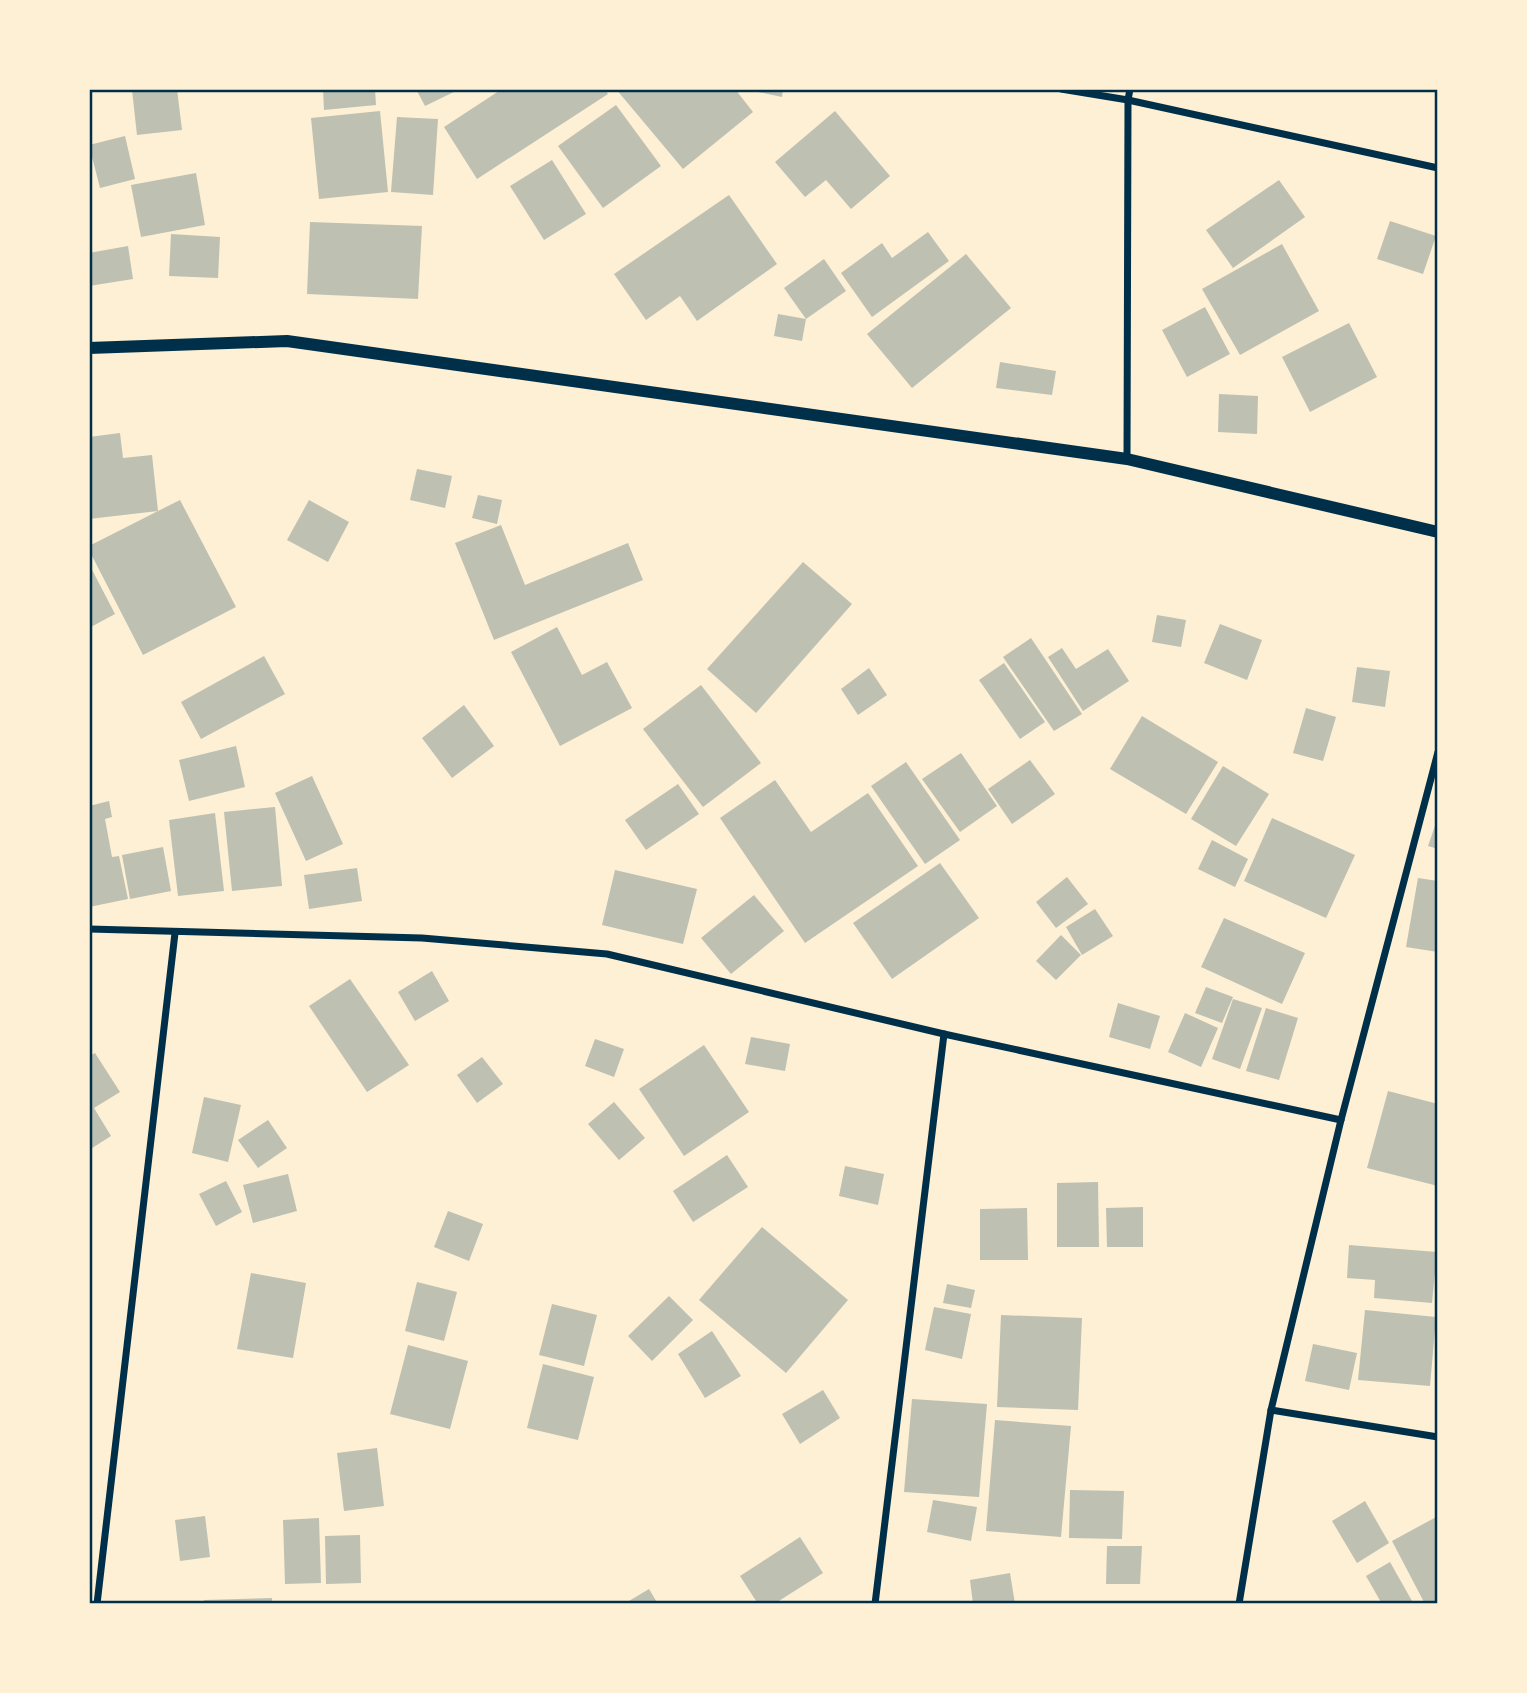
<svg xmlns="http://www.w3.org/2000/svg" width="1527" height="1693" font-family="'Archivo Narrow',sans-serif">
<rect width="100%" height="100%" fill="#fdf0d5"/>
<g fill="#bec0b2">
<polygon points="177,89 182,130 137,135 132,90"/>
<polygon points="323,89 375,89 376,105 324,110"/>
<polygon points="416,89 460,89 425,106"/>
<polygon points="502,89 605,89 608,94 477,179 444,127"/>
<polygon points="616,89 735,89 753,112 683,169"/>
<polygon points="744,89 783,89 782,97"/>
<polygon points="616,105 661,166 603,208 558,146"/>
<polygon points="380,111 388,192 319,199 311,118"/>
<polygon points="835,111 890,176 851,209 826,180 805,197 775,162"/>
<polygon points="397,117 438,119 433,195 391,192"/>
<polygon points="125,136 135,179 100,188 89,145"/>
<polygon points="552,160 586,214 544,240 510,186"/>
<polygon points="196,173 205,225 141,237 131,185"/>
<polygon points="1279,180 1305,217 1233,268 1206,230"/>
<polygon points="729,195 777,264 697,321 680,296 646,320 614,274"/>
<polygon points="1390,221 1436,236 1423,274 1377,259"/>
<polygon points="310,222 422,226 418,299 307,294"/>
<polygon points="928,232 949,261 872,317 841,273 882,243 892,258"/>
<polygon points="171,234 220,237 218,278 169,276"/>
<polygon points="1282,244 1319,311 1240,355 1202,289"/>
<polygon points="128,246 133,279 89,286 89,253"/>
<polygon points="966,254 1011,308 912,388 867,334"/>
<polygon points="824,259 846,291 806,319 802,341 774,336 778,314 806,319 784,288"/>
<polygon points="1205,307 1230,354 1187,377 1162,330"/>
<polygon points="1349,323 1377,377 1310,412 1282,357"/>
<polygon points="1000,362 1056,371 1052,395 996,388"/>
<polygon points="1219,394 1258,396 1257,434 1218,432"/>
<polygon points="120,433 123,458 152,455 158,511 180,500 236,607 143,655 89,550 89,546 158,511 89,519 89,437"/>
<polygon points="417,469 452,476 445,508 410,500"/>
<polygon points="478,495 502,500 497,524 472,518"/>
<polygon points="309,500 349,522 328,562 287,540"/>
<polygon points="501,525 525,585 628,543 643,580 494,640 455,543"/>
<polygon points="803,562 852,604 756,713 707,669"/>
<polygon points="89,564 115,614 89,628"/>
<polygon points="1157,615 1186,620 1181,647 1152,642"/>
<polygon points="1220,624 1262,640 1247,680 1204,663"/>
<polygon points="557,627 582,675 607,662 632,708 560,746 511,652"/>
<polygon points="1031,638 1082,714 1054,731 1003,657"/>
<polygon points="1062,648 1076,669 1108,649 1129,681 1083,711 1048,657"/>
<polygon points="264,656 285,694 201,739 181,702"/>
<polygon points="1004,663 1045,722 1020,739 979,680"/>
<polygon points="1357,667 1390,671 1385,707 1352,702"/>
<polygon points="869,668 887,695 858,715 841,689"/>
<polygon points="701,685 761,763 703,807 643,729"/>
<polygon points="464,705 494,746 452,778 422,738"/>
<polygon points="1306,708 1336,717 1323,761 1293,753"/>
<polygon points="1142,716 1218,762 1186,814 1110,769"/>
<polygon points="236,746 245,787 189,801 179,760"/>
<polygon points="961,753 997,806 960,832 922,779"/>
<polygon points="1030,760 1055,794 1012,824 988,789"/>
<polygon points="906,762 960,840 925,864 871,786"/>
<polygon points="1223,766 1269,794 1236,846 1191,819"/>
<polygon points="312,776 343,844 306,861 275,793"/>
<polygon points="775,780 811,832 868,793 918,866 805,943 720,818"/>
<polygon points="678,784 699,814 646,850 625,820"/>
<polygon points="109,801 112,817 105,819 112,857 119,856 128,899 89,907 89,806"/>
<polygon points="275,807 282,886 232,891 224,812"/>
<polygon points="215,813 224,891 178,896 169,820"/>
<polygon points="1438,817 1438,849 1428,846"/>
<polygon points="1272,818 1355,855 1326,918 1244,881"/>
<polygon points="1212,840 1248,859 1235,887 1198,869"/>
<polygon points="163,847 171,891 130,899 122,855"/>
<polygon points="940,863 979,918 892,979 853,923"/>
<polygon points="357,868 362,901 309,909 304,875"/>
<polygon points="615,870 697,889 683,944 602,925"/>
<polygon points="1067,877 1088,904 1056,928 1036,902"/>
<polygon points="1418,878 1438,881 1438,952 1406,947"/>
<polygon points="754,895 784,931 731,974 701,938"/>
<polygon points="1095,909 1113,936 1082,955 1066,927"/>
<polygon points="1224,918 1305,953 1282,1004 1201,967"/>
<polygon points="1061,935 1081,955 1056,980 1036,961"/>
<polygon points="432,971 449,1001 415,1021 398,992"/>
<polygon points="350,979 409,1065 367,1092 309,1006"/>
<polygon points="1206,987 1233,997 1222,1023 1195,1013"/>
<polygon points="1233,999 1262,1008 1240,1069 1212,1059"/>
<polygon points="1118,1003 1160,1016 1150,1049 1109,1037"/>
<polygon points="1266,1008 1298,1018 1279,1080 1246,1071"/>
<polygon points="1185,1013 1218,1028 1201,1067 1168,1052"/>
<polygon points="751,1037 790,1044 785,1071 745,1064"/>
<polygon points="595,1039 624,1049 614,1077 585,1066"/>
<polygon points="704,1045 749,1112 684,1156 639,1089"/>
<polygon points="95,1053 120,1092 94,1108 111,1136 89,1150 89,1056"/>
<polygon points="482,1057 503,1084 477,1103 457,1075"/>
<polygon points="1388,1091 1438,1104 1438,1186 1367,1168"/>
<polygon points="204,1097 241,1105 228,1162 192,1153"/>
<polygon points="614,1102 645,1138 619,1160 588,1124"/>
<polygon points="268,1120 287,1148 258,1168 238,1140"/>
<polygon points="727,1155 748,1187 693,1222 673,1191"/>
<polygon points="845,1166 884,1174 878,1205 839,1196"/>
<polygon points="288,1174 297,1211 253,1223 243,1185"/>
<polygon points="226,1181 242,1212 216,1226 199,1194"/>
<polygon points="1098,1182 1099,1247 1057,1247 1057,1183"/>
<polygon points="1143,1207 1143,1247 1107,1247 1106,1208"/>
<polygon points="1027,1208 1028,1260 980,1260 980,1209"/>
<polygon points="448,1211 483,1224 469,1261 434,1247"/>
<polygon points="762,1227 848,1300 786,1373 699,1300"/>
<polygon points="1349,1245 1437,1252 1432,1303 1374,1298 1375,1280 1347,1278"/>
<polygon points="251,1273 306,1283 293,1358 237,1349"/>
<polygon points="417,1282 457,1292 444,1341 405,1331"/>
<polygon points="947,1284 975,1290 971,1308 943,1303"/>
<polygon points="669,1296 693,1320 652,1361 628,1336"/>
<polygon points="552,1304 597,1315 584,1366 539,1355"/>
<polygon points="934,1307 971,1314 962,1359 925,1350"/>
<polygon points="1365,1310 1436,1317 1430,1386 1358,1380"/>
<polygon points="1001,1315 1082,1318 1078,1410 997,1407"/>
<polygon points="712,1331 741,1376 705,1398 678,1354"/>
<polygon points="1313,1344 1357,1353 1349,1390 1305,1381"/>
<polygon points="408,1345 468,1361 450,1429 390,1414"/>
<polygon points="543,1364 594,1377 578,1440 527,1428"/>
<polygon points="823,1390 840,1418 800,1444 782,1414"/>
<polygon points="912,1399 987,1404 979,1497 904,1492"/>
<polygon points="995,1420 1071,1426 1061,1537 986,1531"/>
<polygon points="377,1448 384,1506 344,1511 337,1453"/>
<polygon points="1070,1490 1124,1491 1122,1539 1069,1538"/>
<polygon points="933,1500 977,1507 971,1541 927,1532"/>
<polygon points="1365,1501 1389,1543 1357,1563 1332,1521"/>
<polygon points="205,1516 210,1557 180,1561 175,1520"/>
<polygon points="1438,1516 1438,1604 1425,1604 1392,1541"/>
<polygon points="319,1518 321,1583 285,1584 283,1520"/>
<polygon points="360,1535 361,1583 326,1584 325,1536"/>
<polygon points="800,1537 823,1573 774,1604 758,1604 740,1576"/>
<polygon points="1107,1546 1142,1546 1140,1584 1106,1584"/>
<polygon points="1390,1562 1412,1601 1407,1604 1382,1604 1366,1576"/>
<polygon points="1010,1573 1015,1604 973,1604 970,1580"/>
<polygon points="649,1589 658,1604 624,1604"/>
<polygon points="272,1598 272,1604 204,1604 204,1600"/>
</g>
<g fill="none" stroke-linecap="round" stroke-linejoin="round">
<g stroke="#003049" stroke-width="7">
<polyline points="1061,89 1128,100 1438,168"/>
<polyline points="1127,459 1128,100 1130,89"/>
<polyline points="89,929 422,938 607,954 944,1034 1341,1120"/>
<polyline points="1271,1410 1438,1437"/>
<polyline points="97,1604 175,933"/>
<polyline points="875,1604 944,1034"/>
<polyline points="1239,1604 1271,1410 1341,1120 1438,752"/>
</g>
<polyline stroke="#003049" stroke-width="12" points="89,348 287,341 1127,459 1438,532"/>
</g>
<rect width="1527" height="1693" fill="none" stroke="#fdf0d5" stroke-width="182"/>
<rect x="91" y="91" width="1345" height="1511" fill="none" stroke="#003049" stroke-width="2.5"/>
</svg>
